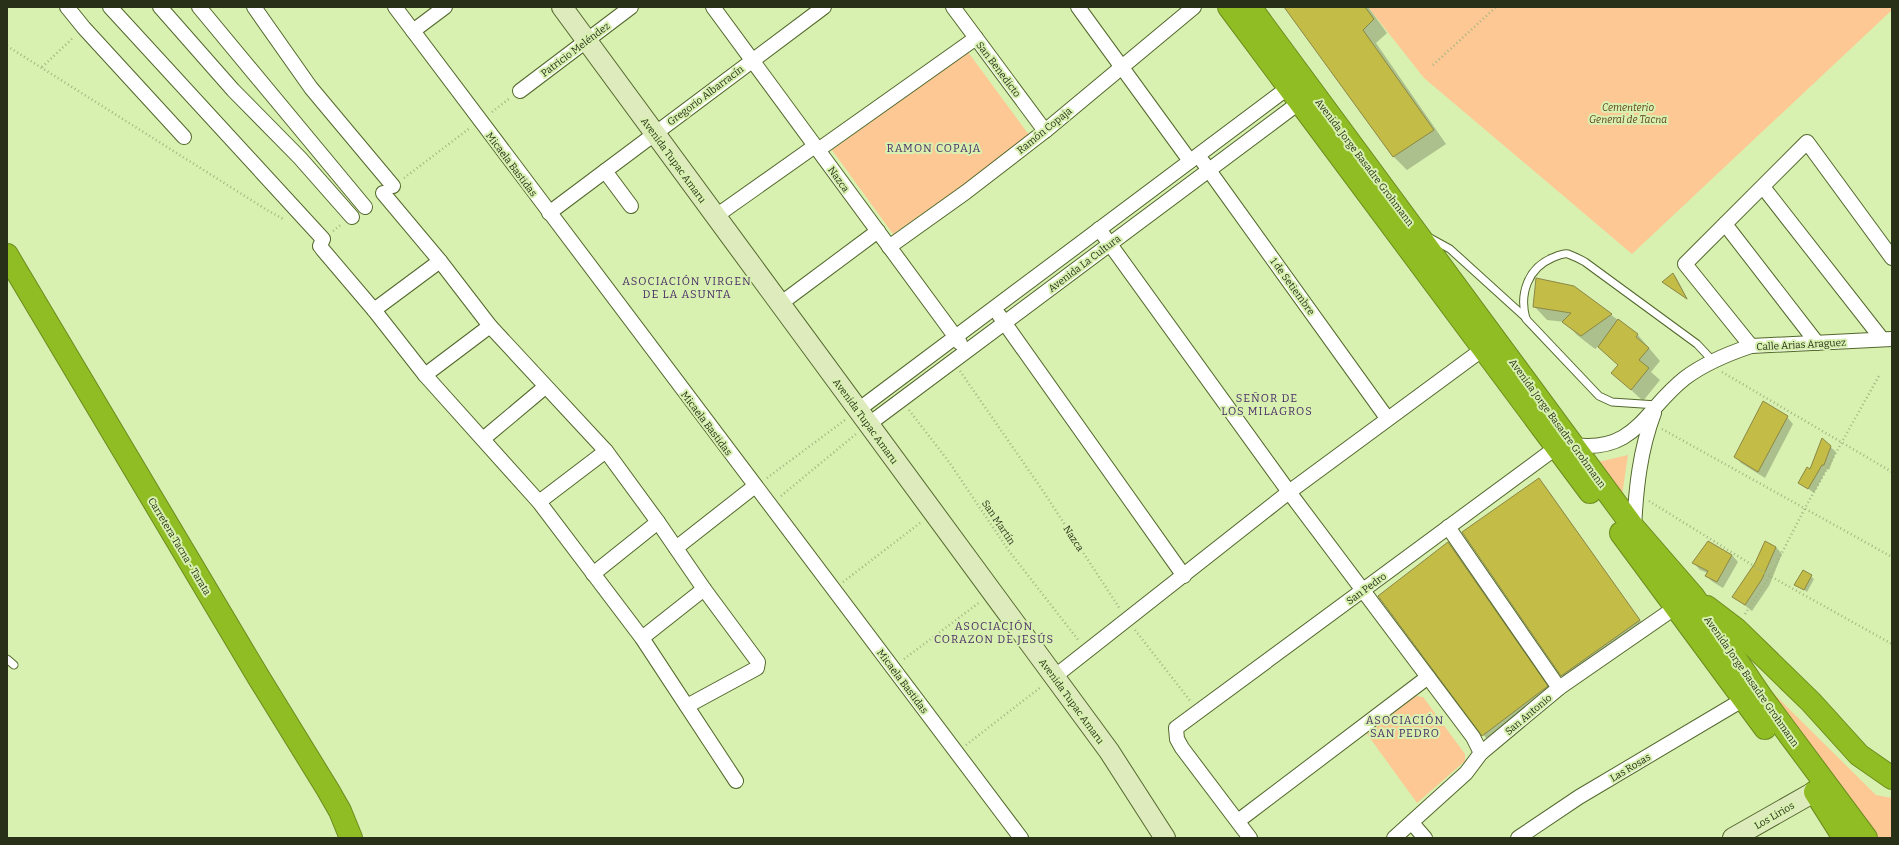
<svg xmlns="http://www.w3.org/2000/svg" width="1899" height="845" font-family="Bitter,serif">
<rect width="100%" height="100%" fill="#d8f1b1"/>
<g fill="#fdc893">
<polygon points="1368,7 1892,7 1892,10 1632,254 1424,78"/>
<polygon points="968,52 1029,135 1029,139 893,234 832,150"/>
<polygon points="1628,455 1622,495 1598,462"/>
<polygon points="1771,691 1876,795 1892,798 1892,838 1877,838 1764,697"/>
<polygon points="1416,696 1423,697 1465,754 1465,761 1417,803 1367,734"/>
</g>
<g fill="#0003">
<polygon points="1286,7 1368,7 1387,33 1376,43 1446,144 1407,170 1394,157"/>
<polygon points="1673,274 1676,277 1688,300 1667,285"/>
<polygon points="1574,287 1638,335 1660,361 1651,372 1660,380 1643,401 1613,373 1619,366 1599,346 1595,349 1577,335 1565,322 1547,320 1534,306"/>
<polygon points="1787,417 1793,424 1765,478 1741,463 1735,456"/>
<polygon points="1822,439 1836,452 1829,470 1827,469 1814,493 1799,482 1811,470"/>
<polygon points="1539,480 1545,486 1645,627 1568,682 1562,676 1463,532"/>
<polygon points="1766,542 1776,547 1782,554 1769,586 1752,611 1734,597 1756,563"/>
<polygon points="1448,543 1454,550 1553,693 1489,742 1379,597"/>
<polygon points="1732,555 1738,562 1723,588 1713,582 1706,576 1708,573 1700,570 1694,563"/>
<polygon points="1803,571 1814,579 1807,592 1796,584"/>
</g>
<g fill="#c3bc46" stroke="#8c8846">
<polygon points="1284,7 1365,7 1374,19 1363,30 1434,130 1393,157"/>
<polygon points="1673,273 1687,299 1662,282"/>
<polygon points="1536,278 1574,286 1612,314 1581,336 1562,322 1571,313 1533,307"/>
<polygon points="1618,319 1638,334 1636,337 1649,348 1639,360 1649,368 1631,390 1611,373 1618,365 1598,347"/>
<polygon points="1763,401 1788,416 1758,472 1734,457"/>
<polygon points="1822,438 1831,446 1824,465 1822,465 1808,489 1798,483 1807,467 1810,469"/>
<polygon points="1539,478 1640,620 1561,676 1462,532"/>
<polygon points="1708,541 1732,555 1717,582 1705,576 1708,571 1692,563"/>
<polygon points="1765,541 1776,547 1762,579 1745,605 1732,597 1755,563"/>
<polygon points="1448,542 1548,686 1482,736 1378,596"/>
<polygon points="1803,570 1812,575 1804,590 1794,585"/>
</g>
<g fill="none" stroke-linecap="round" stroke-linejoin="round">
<g stroke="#53682c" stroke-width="9">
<g id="lane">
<polyline points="1430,238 1450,249 1526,318"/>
<path d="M1657,405L1612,402L1599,396L1526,319C1519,294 1528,268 1552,258C1557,256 1563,253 1568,254C1573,256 1580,259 1585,262L1697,344L1713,361"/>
<polyline points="7,659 14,665"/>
</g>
</g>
<g stroke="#53682c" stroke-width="16">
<g id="street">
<polyline points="67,7 84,28 184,137"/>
<polyline points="110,7 323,239 320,246 323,250 374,310 425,375 539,502 642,638 736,781"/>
<polyline points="160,7 233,90 300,158 352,217"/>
<polyline points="199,7 365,207"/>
<polyline points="254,7 311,88 393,186"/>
<polyline points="395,7 1021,838"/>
<polyline points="713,7 960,343"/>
<polyline points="953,7 1045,131"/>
<polyline points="1078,7 1190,161"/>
<polyline points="413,31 445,7"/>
<polyline points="520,91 631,7"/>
<polyline points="818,150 976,38"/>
<polyline points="1203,162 1387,418"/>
<polyline points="605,171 631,206"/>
<polyline points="1763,187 1882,339"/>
<polyline points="383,193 440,261 490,326 606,451 658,522 704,589 758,662 757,668 687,706"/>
<polyline points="549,213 824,7"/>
<polyline points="716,216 815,146"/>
<polyline points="1725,224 1817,343"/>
<polyline points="1099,229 1289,492 1473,737 1481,753"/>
<polyline points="889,247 966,192 1045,131 1194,7"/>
<polyline points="780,304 878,231"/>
<polyline points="374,310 440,261"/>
<polyline points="999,315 1184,576"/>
<polyline points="1751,346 1685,264 1807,142 1892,258"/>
<polyline points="425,375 490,326"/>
<polyline points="858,410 1289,87"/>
<polyline points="869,424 1300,102"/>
<polyline points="483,439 545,387"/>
<path d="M1574,445C1636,453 1644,410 1685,378C1705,363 1727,354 1751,346L1892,339"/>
<polyline points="539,502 606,451"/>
<polyline points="1448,527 1559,688"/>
<path d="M1634,528C1636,488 1640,450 1654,413"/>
<polyline points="676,548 755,486"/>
<polyline points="593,574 658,522"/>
<polyline points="642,638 704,589"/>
<polyline points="1054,677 1289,492 1483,349"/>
<polyline points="1238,821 1428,677"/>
<polyline points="1412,823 1425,838"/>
<polyline points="1250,838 1182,748 1177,739 1176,728 1557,447"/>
<polyline points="1394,838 1466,773 1481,753 1559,688 1676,607"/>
<polyline points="1518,838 1579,797 1744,699"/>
</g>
</g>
<g stroke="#53682c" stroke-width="22">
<g id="secondary">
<polyline points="562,7 1109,751 1165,838"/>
<polyline points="1733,838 1814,792"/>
</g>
</g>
<g stroke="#6c8c1f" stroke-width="24">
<g id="highway">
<polyline points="1229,7 1590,492"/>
<polyline points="1250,7 1634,528 1693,596 1762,698 1866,838"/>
<polyline points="7,255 259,678 328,790 340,811 351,838"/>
<polyline points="1621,533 1765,728"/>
<polyline points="1707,607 1736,629 1811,702 1859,755 1892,778"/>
<polyline points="1815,792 1844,838"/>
</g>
</g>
<g stroke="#a1b581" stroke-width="2.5" stroke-dasharray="1 3" stroke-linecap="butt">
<polyline points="7,46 267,210 285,220"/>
<polyline points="1433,65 1496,7"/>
<polyline points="42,67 74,37"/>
<polyline points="492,112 510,98"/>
<polyline points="404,178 470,128"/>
<polyline points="333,231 342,224"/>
<polyline points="960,371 1041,488 1120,609"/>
<polyline points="1722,372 1892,472"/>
<polyline points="909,410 949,462 1009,551 1079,641"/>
<polyline points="1662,429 1892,557"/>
<polyline points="767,478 845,420"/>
<polyline points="781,496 856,434"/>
<polyline points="1649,501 1770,576 1892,644"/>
<polyline points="843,582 920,523"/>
<polyline points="1745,614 1770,576 1805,508 1880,374"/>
<polyline points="1135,630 1191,702"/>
<polyline points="904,659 980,602"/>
<polyline points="966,745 1041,687"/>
</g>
<use href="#lane" stroke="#fff" stroke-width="7"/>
<use href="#street" stroke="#fff" stroke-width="14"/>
<use href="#secondary" stroke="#deebbd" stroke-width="20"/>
<use href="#highway" stroke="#90bd23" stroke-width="22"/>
</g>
<g text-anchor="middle" stroke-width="4" stroke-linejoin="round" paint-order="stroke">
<g font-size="10" fill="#283118" stroke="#d8f1b1">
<text transform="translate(575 49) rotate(-37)" y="4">Patricio Meléndez</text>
<text transform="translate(999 69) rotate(53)" y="4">San Benedicto</text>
<text transform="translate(705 95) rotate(-37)" y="4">Gregorio Albarracín</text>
<text transform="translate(1044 130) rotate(-39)" y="4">Ramón Copaja</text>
<text transform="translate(674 160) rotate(54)" y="4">Avenida Tupac Amaru</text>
<text transform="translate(1365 162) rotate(53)" y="4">Avenida Jorge Basadre Grohmann</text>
<text transform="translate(512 164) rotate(53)" y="4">Micaela Bastidas</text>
<text transform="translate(839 179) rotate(54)" y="4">Nazca</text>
<text transform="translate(1084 263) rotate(-37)" y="4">Avenida La Cultura</text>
<text transform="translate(1293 286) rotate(54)" y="4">1 de Setiembre</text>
<text transform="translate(1801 344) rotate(-3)" y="4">Calle Arias Araguez</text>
<text transform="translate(866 421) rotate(54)" y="4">Avenida Tupac Amaru</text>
<text transform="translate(707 423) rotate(53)" y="4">Micaela Bastidas</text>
<text transform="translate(1558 423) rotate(54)" y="4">Avenida Jorge Basadre Grohmann</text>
<text transform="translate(999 522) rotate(56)" y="4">San Martín</text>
<text transform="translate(1074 538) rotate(57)" y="4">Nazca</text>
<text transform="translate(180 546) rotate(59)" y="4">Carretera Tacna - Tarata</text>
<text transform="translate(1366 588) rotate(-36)" y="4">San Pedro</text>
<text transform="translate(903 681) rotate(53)" y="4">Micaela Bastidas</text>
<text transform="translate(1752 681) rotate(55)" y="4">Avenida Jorge Basadre Grohmann</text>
<text transform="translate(1072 701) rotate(54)" y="4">Avenida Tupac Amaru</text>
<text transform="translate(1528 714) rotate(-40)" y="4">San Antonio</text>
<text transform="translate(1630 767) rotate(-31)" y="4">Las Rosas</text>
<text transform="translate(1774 815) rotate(-30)" y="4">Los Lirios</text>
</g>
<g font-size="10" font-style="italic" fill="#5f3f1c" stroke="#d8f1b1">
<text x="1628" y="111">Cementerio<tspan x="1628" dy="12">General de Tacna</tspan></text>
</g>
<g font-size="11" letter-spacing="1" fill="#4a2d66" stroke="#d8f1b1">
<text x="934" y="152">RAMON COPAJA</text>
<text x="687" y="285">ASOCIACIÓN VIRGEN<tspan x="687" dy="13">DE LA ASUNTA</tspan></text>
<text x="1267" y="402">SEÑOR DE<tspan x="1267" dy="13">LOS MILAGROS</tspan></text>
<text x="994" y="630">ASOCIACIÓN<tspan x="994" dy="13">CORAZON DE JESÚS</tspan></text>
<text x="1405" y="724">ASOCIACIÓN<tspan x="1405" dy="13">SAN PEDRO</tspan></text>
</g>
</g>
<rect width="1899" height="845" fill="none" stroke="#283118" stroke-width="16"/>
</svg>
